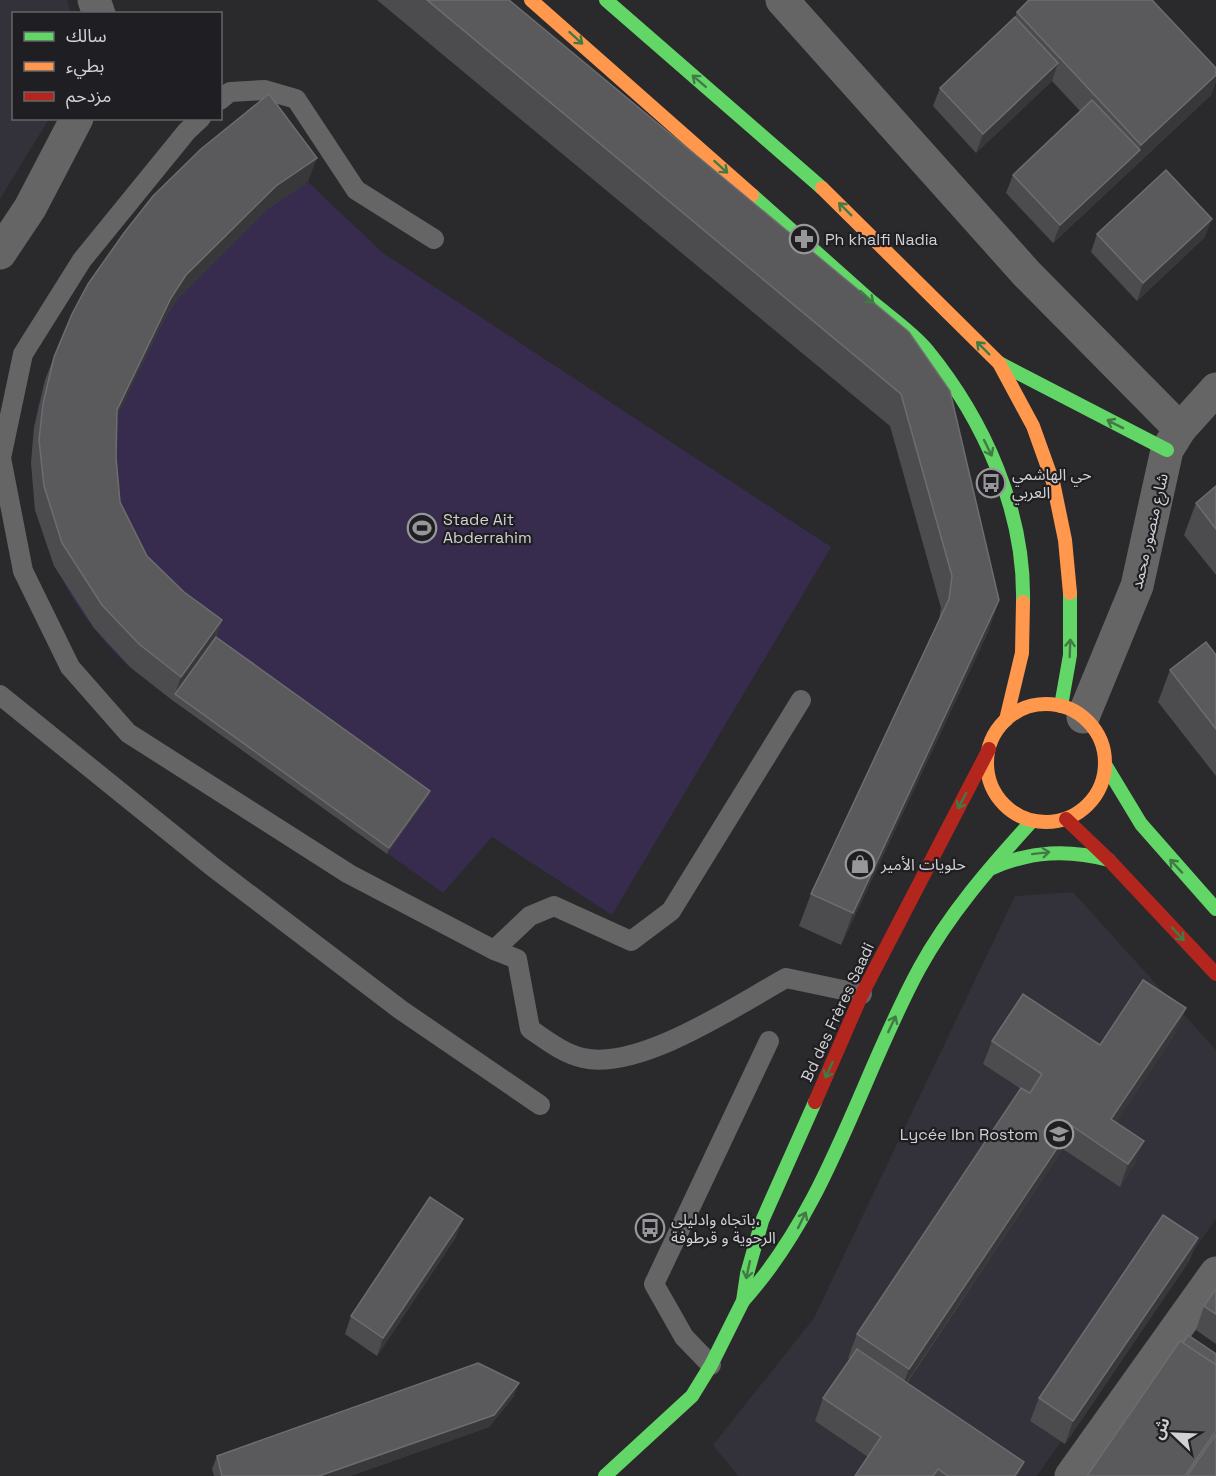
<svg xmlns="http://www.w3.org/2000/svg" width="1216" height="1476" font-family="'Space Grotesk','Noto Sans Arabic',sans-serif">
<rect width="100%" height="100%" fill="#2a292b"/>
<g fill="#333139">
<polygon points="0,0 67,0 71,13 14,14 14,118 49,119 0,199"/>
<polygon points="1073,892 1216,1050 1216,1219 1037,1476 738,1476 713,1445 814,1318 1015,896"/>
</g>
<path fill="#372c4e" d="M308,182L383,253L831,547L612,915L492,837L443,893L172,700C156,687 137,675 122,660C47,584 9,484 46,379C51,365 58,351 64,337Z"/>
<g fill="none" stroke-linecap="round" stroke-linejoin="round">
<g stroke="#666566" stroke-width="20">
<polyline points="220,100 230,92 265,90 296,99 356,190 434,239"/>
<polyline points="201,118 187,131 82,260 23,354 1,458 23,571 70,667 128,733 349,874 494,950 530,916 554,906 631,941 671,911 801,700"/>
<polyline points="0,695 213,867 401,1010 540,1105"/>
<path d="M494,950L517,959L530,1029C546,1040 564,1054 583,1058C640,1071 737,1005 786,978L862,994"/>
<polyline points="711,1365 684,1337 654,1284 769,1041"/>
</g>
<g stroke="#666566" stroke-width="33">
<polyline points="94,0 99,14"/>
<polyline points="782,0 1026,273 1180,429"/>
<polyline points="0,253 30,208 77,118"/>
<polyline points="1083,717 1137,586 1167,450 1180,429 1216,389"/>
<polyline points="1071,1476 1216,1273"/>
</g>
<g stroke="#63d668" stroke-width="14">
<polyline points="606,0 822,188"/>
<path d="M752,195C792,231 832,266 872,302C890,317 912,332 927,350C984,420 1025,511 1023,602"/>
<polyline points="999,363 1167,450"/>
<polyline points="1061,706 1070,655 1070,593"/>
<polyline points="1106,766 1141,824 1216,909"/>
<path d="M992,868C1031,851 1068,849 1109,860"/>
<path d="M743,1301C828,1207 860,1078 919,969C949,914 990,867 1032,821"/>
<polyline points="605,1476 692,1396 711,1365 743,1301 747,1274 762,1221 815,1102"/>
</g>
<g stroke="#ff974d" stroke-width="14">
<polyline points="531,0 752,195"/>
<polyline points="822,188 999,363 1033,426 1053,482 1065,540 1070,593"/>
<circle cx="1046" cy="763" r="59"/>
<polyline points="1006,720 1022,653 1023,602"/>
</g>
<g stroke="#b3261e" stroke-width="14">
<polyline points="1066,819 1109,860 1216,974"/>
<polyline points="815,1102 862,994 989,749"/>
</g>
</g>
<g fill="#4c4c4e">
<polygon points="377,0 509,0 909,332 999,600 988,632 841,945 799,926 811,894 939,620 941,608 890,426"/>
<polygon points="1017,12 1216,68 1216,81 1211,95 1053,243 1006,193 1013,175 1080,111 1052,81 976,153 933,106 940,88 1015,17"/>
<polygon points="308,182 267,209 177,299 163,322 117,416 116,458 120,502 147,556 184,592 222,620 216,637 430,791 428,797 387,854 172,700 130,667 94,628 54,566 35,510 31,463 34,428 45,380 54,357 72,314"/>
<polygon points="1097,234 1205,237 1137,301 1091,252"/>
<polygon points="1216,486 1216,575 1184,535 1196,503"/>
<polygon points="1216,655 1216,776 1158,702 1170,670"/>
<polygon points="1177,1031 1116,1122 1135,1164 1120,1187 1063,1149 907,1383 1019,1476 855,1476 868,1457 815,1421 823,1398 850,1359 848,1358 857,1334 1021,1089 983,1064 992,1041 1100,1045"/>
<polygon points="456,1237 377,1356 345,1334 351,1316"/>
<polygon points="1198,1238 1189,1261 1065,1444 1030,1421 1039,1398"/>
<polygon points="1216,1289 1216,1344 1196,1330 1204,1306"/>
<polygon points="514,1396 489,1427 350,1476 214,1476 212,1469 217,1456"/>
</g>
<g fill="#38383a">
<polygon points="1058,63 1052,81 976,153 983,134"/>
<polygon points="1216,75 1216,81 1211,95 1133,168 1141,145"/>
<polygon points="1140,150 1133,168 1053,243 1060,225"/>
<polygon points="317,158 308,182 267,209 177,299 163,322 109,433 117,410 171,298 186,275 276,186"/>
<polygon points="1212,219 1205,237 1137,301 1143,283"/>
<polygon points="999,600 988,632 841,945 853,913"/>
<polygon points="222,620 213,643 175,694 181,677"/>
<polygon points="430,791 428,797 387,854 389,848"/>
<polygon points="1186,1008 1177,1031 1103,1142 1111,1119"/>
<polygon points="1072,1126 1063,1149 900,1392 909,1369"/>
<polygon points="1144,1141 1135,1164 1120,1187 1128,1164"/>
<polygon points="463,1219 456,1237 377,1356 383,1338"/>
<polygon points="1198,1238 1189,1261 1065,1444 1073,1421"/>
<polygon points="519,1383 514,1396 489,1427 350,1476 319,1476"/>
<polygon points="1216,1431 1216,1442 1193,1476 1185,1476"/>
<polygon points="1024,1462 1019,1476 1015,1476"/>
</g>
<g fill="#5a5a5c" stroke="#6d6d6f" stroke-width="1.5">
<polygon points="427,0 509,0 909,332 950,391 999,600 853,913 811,894 949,599 952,576 901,394"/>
<polygon points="1029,0 1152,0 1216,68 1216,75 1141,145 1017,12"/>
<polygon points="1015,17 1058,63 983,134 940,88"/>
<polygon points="269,94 317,158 276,186 186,275 171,298 117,410 116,458 120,502 147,556 184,592 222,620 181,677 139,644 102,605 62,543 44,486 39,440 43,404 54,357 72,314 88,284 124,233 153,196 201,149"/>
<polygon points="1092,100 1140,150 1060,225 1013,175"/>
<polygon points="1166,170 1212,219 1143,283 1097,234"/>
<polygon points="1216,486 1216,529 1196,503"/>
<polygon points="216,637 430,791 389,848 175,694"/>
<polygon points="1206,642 1216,655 1216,729 1170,670"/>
<polygon points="1143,980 1186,1008 1111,1119 1144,1141 1128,1164 1072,1126 909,1369 857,1334 1021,1088 1030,1093 1042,1074 992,1041 1023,994 1100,1045"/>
<polygon points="430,1197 463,1219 383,1338 351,1316"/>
<polygon points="1163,1215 1198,1238 1073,1421 1039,1398"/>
<polygon points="1216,1289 1216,1314 1204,1306"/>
<polygon points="1188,1335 1216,1354 1216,1365 1183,1343"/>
<polygon points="1180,1341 1216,1365 1216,1431 1185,1476 1087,1476"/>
<polygon points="857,1349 1024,1462 1015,1476 948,1476 938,1469 933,1476 855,1476 881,1437 823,1398"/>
<polygon points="478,1363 519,1383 494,1415 319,1476 222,1476 217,1456"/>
<polygon points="1216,1434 1216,1476 1187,1476"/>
</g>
<defs><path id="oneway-shaft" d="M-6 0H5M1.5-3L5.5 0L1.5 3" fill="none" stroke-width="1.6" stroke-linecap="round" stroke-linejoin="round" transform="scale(1.5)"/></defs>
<g stroke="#417a45">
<use href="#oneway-shaft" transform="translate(576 38) rotate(42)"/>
<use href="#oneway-shaft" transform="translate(699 81) rotate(-139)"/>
<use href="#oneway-shaft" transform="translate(721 167) rotate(42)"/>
<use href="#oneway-shaft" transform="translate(845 209) rotate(-135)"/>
<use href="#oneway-shaft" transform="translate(867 297) rotate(42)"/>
<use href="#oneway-shaft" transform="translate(983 348) rotate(-135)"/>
<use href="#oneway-shaft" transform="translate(1115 424) rotate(-153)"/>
<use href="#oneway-shaft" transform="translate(988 448) rotate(64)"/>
<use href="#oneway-shaft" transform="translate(1070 648) rotate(-88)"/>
<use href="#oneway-shaft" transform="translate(962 801) rotate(118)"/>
<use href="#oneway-shaft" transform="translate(1041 853) rotate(-7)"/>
<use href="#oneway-shaft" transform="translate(1176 866) rotate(-133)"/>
<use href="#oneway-shaft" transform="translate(1178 934) rotate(47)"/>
<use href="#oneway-shaft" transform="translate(892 1024) rotate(-65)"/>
<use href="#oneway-shaft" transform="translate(829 1070) rotate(114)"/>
<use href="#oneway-shaft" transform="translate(802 1220) rotate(-64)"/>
<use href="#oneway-shaft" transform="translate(748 1270) rotate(102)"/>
</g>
<defs>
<g id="pharmacy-ring" transform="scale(1.5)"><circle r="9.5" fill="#1f1e22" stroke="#979698" stroke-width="1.5"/><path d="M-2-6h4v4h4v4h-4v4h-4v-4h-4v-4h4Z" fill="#979698"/></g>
<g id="bus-ring" transform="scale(1.5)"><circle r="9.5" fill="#1f1e22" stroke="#979698" stroke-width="1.5"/><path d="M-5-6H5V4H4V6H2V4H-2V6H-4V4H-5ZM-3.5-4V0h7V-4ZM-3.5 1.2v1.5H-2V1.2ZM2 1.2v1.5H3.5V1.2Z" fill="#979698"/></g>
<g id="stadium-ring" transform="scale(1.5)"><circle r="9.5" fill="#1f1e22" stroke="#979698" stroke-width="1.5"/><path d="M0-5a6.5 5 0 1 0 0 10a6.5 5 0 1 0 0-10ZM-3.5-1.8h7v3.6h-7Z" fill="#979698"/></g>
<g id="shop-ring" transform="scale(1.5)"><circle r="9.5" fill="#1f1e22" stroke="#979698" stroke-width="1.5"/><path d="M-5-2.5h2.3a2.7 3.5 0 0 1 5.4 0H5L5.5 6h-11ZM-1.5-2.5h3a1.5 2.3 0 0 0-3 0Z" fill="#979698"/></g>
<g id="school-ring" transform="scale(1.5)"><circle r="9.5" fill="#1f1e22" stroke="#979698" stroke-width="1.5"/><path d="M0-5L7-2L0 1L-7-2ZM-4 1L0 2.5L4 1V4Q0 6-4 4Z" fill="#979698"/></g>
</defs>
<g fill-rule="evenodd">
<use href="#pharmacy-ring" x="804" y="239"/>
<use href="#bus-ring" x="991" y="483"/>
<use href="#stadium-ring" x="422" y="528"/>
<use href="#shop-ring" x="860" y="864"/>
<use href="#school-ring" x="1059" y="1134"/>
<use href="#bus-ring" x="650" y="1228"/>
</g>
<g text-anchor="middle" stroke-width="4.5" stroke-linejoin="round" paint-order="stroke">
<g font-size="16" fill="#d1d1d3" stroke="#1f1e22" text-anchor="start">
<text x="825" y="245">Ph khalfi Nadia</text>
<text x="1012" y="480">حي الهاشمي<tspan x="1012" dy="18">العربي</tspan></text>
<text x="443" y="525">Stade Ait<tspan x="443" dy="18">Abderrahim</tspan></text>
<text x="881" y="870">حلويات الأمير</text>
<text x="1038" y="1140" text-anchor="end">Lycée Ibn Rostom</text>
<text x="671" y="1225">باتجاه وادليلي،<tspan x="671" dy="18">الرحوية و قرطوفة</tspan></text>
</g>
<g font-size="16" fill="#d1d1d3" stroke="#1f1e22">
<text transform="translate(1149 531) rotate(-77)" y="6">شارع منصور محمد</text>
<text transform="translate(837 1012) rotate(-65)" y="6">Bd des Frères Saadi</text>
</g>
</g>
<rect x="12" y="12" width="210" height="108" fill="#1f1e22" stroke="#666669" stroke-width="1.5"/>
<rect x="24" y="32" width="30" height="9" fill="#63d668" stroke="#666669" stroke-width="1.5"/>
<text x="66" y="42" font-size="18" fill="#d1d1d3">سالك</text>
<rect x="24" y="62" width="30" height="9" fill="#ff974d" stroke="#666669" stroke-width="1.5"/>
<text x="66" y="72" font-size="18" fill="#d1d1d3">بطيء</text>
<rect x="24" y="92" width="30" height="9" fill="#b3261e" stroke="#666669" stroke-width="1.5"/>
<text x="66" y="102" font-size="18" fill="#d1d1d3">مزدحم</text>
<g transform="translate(1174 1434) rotate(293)" stroke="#1f1e22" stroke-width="4.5" paint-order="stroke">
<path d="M0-4.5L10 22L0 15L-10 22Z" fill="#d1d1d3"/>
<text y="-9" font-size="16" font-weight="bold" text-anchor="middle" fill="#d1d1d3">ش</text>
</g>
</svg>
